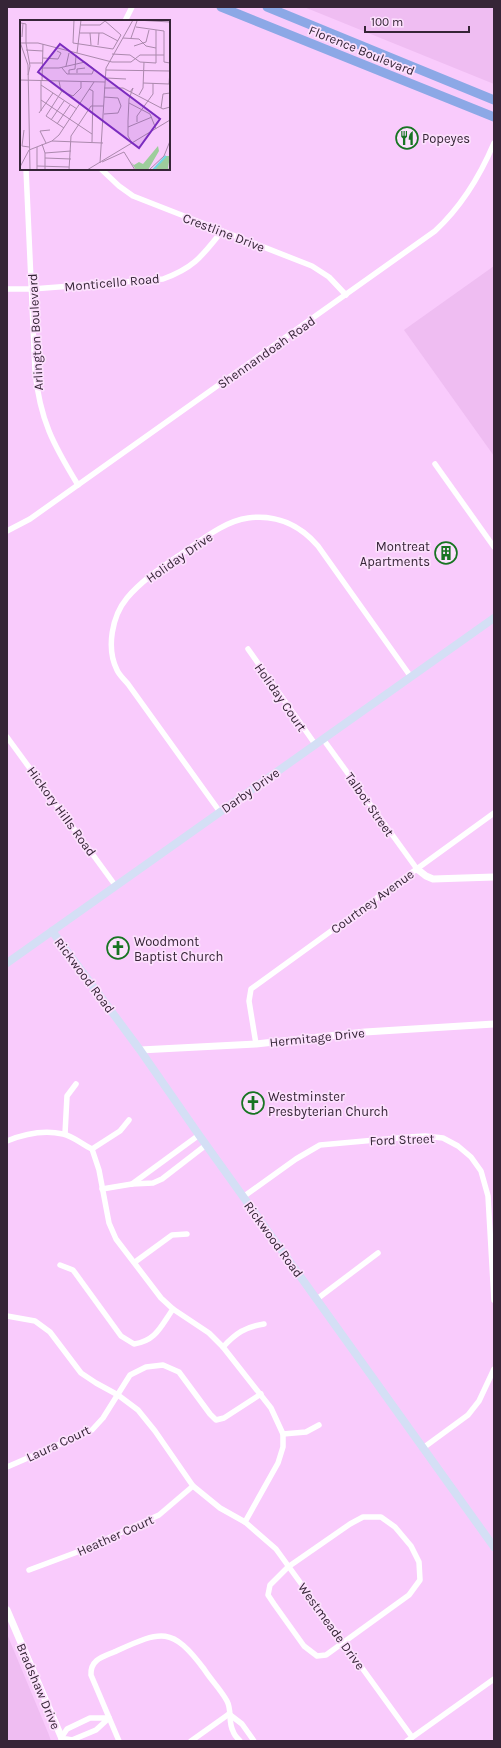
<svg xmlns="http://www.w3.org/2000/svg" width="501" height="1748" font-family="Karla,sans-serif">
<rect width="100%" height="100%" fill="#f9cbfc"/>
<g fill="#efbdf2">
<polygon points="304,7 494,7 494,84"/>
<polygon points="494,266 494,456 404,330"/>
<polygon points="7,1634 49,1735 51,1741 7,1741"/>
</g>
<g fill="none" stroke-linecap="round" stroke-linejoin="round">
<g stroke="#fff" stroke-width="5.5">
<polyline points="125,21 132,7"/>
<path d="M26,169L35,371C40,420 53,444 78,485"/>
<polyline points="101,169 119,186 133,196 312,266 329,277 346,295"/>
<path d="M7,289H32L163,279C194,268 202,256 222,231"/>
<polyline points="435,464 494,547"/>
<path d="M7,531L30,519L435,231C462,206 480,176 494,143"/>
<polyline points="248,649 315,744"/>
<polyline points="7,737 115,885"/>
<polyline points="323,739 417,869"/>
<path d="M220,812L128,684C124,679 119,675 117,670C106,648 112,616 127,598C143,579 164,566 184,552C203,539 225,521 248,518C276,514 300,525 318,546L411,677"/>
<polyline points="256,1044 249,1001 251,989 494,813"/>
<polyline points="65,1134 67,1096 76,1084"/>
<path d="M7,1141C24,1134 45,1130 63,1134C73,1136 83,1145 92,1149L99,1170L109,1223L116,1239L161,1298L173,1309L209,1333L223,1347L271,1408L283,1434V1447L278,1463L245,1522"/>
<polyline points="92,1149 120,1131 129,1120"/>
<polyline points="132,1184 199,1135"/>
<polyline points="102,1189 132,1184 153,1183 162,1179 206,1145"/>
<polyline points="243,1197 296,1159 320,1145 409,1137 425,1136 443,1138 458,1146 471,1157 481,1171 488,1196 494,1300"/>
<polyline points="135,1262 172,1235 187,1234"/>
<path d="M60,1265L73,1270L121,1336L134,1344C156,1341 161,1326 173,1309"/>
<polyline points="317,1299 378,1253"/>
<polyline points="7,1316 35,1321 50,1332 81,1373 96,1383 118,1395 138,1410 155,1431 193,1486 220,1508 245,1522 276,1549 412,1737"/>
<path d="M223,1347C236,1333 245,1327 264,1324"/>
<polyline points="283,1434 306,1432 319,1425"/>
<polyline points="423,1448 468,1415 479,1401 494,1369"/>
<polyline points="7,1467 92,1430 103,1418 130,1375 146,1367 163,1365 179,1372 210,1414 216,1420 224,1418 261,1394"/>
<polygon points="363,1517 381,1517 395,1527 411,1546 419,1562 420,1580 409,1595 326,1655 317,1656 304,1646 274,1604 268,1595 270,1585 288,1567 350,1524"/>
<polyline points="29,1570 80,1551 159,1515 193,1486"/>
<polyline points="229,1714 242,1724 254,1741"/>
<polygon points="90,1718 109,1718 96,1730 72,1740 61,1738 67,1729"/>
<path d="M119,1741L91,1675C90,1660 102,1657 114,1652C161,1631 171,1625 204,1669C211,1680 221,1690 227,1701C232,1710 228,1722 233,1731C234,1735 237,1738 240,1741"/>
<polyline points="191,1741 229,1714"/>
<polyline points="407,1741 494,1679"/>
</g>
<g stroke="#fff" stroke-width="7">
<polyline points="417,869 426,876 433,879 494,877"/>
<polyline points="140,1050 256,1044 365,1032 494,1024"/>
<polyline points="7,1610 63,1741"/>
</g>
<g stroke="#d4dff5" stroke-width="8">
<polyline points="52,931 140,1050 199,1135 494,1547"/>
<polyline points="7,963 494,618"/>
</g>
<g stroke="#8ca8e6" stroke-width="9">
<polyline points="221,7 494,117"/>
<polyline points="267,7 494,100"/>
</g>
</g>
<defs>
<g id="restaurant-ring" transform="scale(1.15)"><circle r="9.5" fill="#fce0fd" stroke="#177422" stroke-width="1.5"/><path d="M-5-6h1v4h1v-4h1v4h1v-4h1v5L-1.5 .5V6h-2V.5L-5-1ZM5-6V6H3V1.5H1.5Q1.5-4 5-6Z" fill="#177422"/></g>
<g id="building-ring" transform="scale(1.15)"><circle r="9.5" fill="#fce0fd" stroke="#177422" stroke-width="1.5"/><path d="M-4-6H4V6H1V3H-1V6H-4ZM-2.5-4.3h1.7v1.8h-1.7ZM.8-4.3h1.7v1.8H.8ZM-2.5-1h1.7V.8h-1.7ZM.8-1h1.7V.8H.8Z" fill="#177422"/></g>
<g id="church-ring" transform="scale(1.15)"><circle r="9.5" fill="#fce0fd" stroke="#177422" stroke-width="1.5"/><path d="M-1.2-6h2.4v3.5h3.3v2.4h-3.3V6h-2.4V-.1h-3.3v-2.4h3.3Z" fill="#177422"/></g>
</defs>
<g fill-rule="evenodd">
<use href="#restaurant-ring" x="407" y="138"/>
<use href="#building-ring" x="446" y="553"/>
<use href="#church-ring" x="118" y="948"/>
<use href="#church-ring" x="253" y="1103"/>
</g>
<g text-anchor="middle" stroke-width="3.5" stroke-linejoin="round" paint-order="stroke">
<g font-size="13" fill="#362537" stroke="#fce0fd">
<text transform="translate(362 50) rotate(22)" y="5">Florence Boulevard</text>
<text transform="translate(224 232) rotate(21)" y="5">Crestline Drive</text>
<text transform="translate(112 282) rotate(-5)" y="5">Monticello Road</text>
<text transform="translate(35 332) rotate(-93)" y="5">Arlington Boulevard</text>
<text transform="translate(266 352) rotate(-35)" y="5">Shennandoah Road</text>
<text transform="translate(179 557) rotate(-35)" y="5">Holiday Drive</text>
<text transform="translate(281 697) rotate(55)" y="5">Holiday Court</text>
<text transform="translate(250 790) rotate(-35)" y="5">Darby Drive</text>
<text transform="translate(370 804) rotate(55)" y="5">Talbot Street</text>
<text transform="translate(62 811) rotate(54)" y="5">Hickory Hills Road</text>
<text transform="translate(372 901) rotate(-36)" y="5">Courtney Avenue</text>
<text transform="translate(85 975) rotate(53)" y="5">Rickwood Road</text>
<text transform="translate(317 1037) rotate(-6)" y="5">Hermitage Drive</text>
<text transform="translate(402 1139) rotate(-2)" y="5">Ford Street</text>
<text transform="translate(274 1239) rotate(54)" y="5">Rickwood Road</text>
<text transform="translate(58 1443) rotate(-25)" y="5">Laura Court</text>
<text transform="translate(115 1535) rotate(-24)" y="5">Heather Court</text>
<text transform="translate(332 1626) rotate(54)" y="5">Westmeade Drive</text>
<text transform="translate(39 1686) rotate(67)" y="5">Bradshaw Drive</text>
</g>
<g font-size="13" fill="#362537" stroke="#fce0fd" text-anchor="start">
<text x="422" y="143">Popeyes</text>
<text x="430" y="551" text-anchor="end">Montreat<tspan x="430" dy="15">Apartments</tspan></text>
<text x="134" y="946">Woodmont<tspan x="134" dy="15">Baptist Church</tspan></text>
<text x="268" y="1101">Westminster<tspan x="268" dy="15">Presbyterian Church</tspan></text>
</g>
</g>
<g transform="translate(20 20)">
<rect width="150" height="150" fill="#f9cbfc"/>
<path d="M138,126L139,131L128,150H116L111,142L114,145L119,142L123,144ZM146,136H150L148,148L150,150H134Z" fill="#9dcd9c"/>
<path fill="none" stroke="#6fd6e1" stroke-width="2" d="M133,150L146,136"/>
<path fill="none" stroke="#ab89ad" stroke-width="1" d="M54,0L53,23L93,29L101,15L84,0M116,0L150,2M1,3L6,4V23M61,5H80L85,1M116,7L144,11V42L150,43M60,13H83L98,21M70,13L71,25M2,17L3,3M103,18L119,19L126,26L136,28M111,18L117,1M0,22L8,45L10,150M1,23H18L92,42H111L120,35H144M6,23L10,46L8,55M78,25L79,13M114,26L126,22L129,10M6,30L23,31M57,33L61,0M92,34L110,35L120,42L136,43V10M23,38L38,39L41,33L37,31M10,43H23M46,46L49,33M22,48H39L65,42L74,49L72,54M42,48L47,54H72M86,50L150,51M57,53V49L65,48M49,54V50L55,49L56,35M86,58L106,59M0,60L85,62M22,61L23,24M39,61L41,71L53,76L61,68V62M123,63L149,64L150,51M21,65L57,89M84,68H103L143,89L150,87M69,69L73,71L72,122M42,71L26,96L44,108M110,72L113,68L109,79L108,101V116L112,123M119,75L123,68L124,42M21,80L72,114M109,83L130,94L136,109M141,88L143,74L150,73M21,91V61M19,93L33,73M84,94L98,93L101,86L98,78L84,77M31,100L44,81M117,102V96L133,74V63M37,104L50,85M108,107L132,97M4,110L2,126L9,127M32,121L83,123M26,123L20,111L30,110M22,124L25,133V150M17,127V150M104,132L115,150M25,133L51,131M25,138L51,139M82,142L104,132M80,143L86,48L113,0M17,146L49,147M0,147L9,130L32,121L39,115L74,62M49,150L51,116L71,86H84M67,150L150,100M129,150L144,136L150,121"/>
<path fill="#7b2cbf" fill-opacity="0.15" stroke="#7b2cbf" stroke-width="2" d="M40,24L140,99L119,128L18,52Z"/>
<rect width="150" height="150" fill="none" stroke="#362537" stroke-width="2"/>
</g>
<rect width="501" height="1748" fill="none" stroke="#362537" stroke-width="16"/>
<path d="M365 26v6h104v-6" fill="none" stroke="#362537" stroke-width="2"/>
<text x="371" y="26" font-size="12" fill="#362537" stroke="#fce0fd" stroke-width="3" paint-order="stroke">100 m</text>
</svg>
